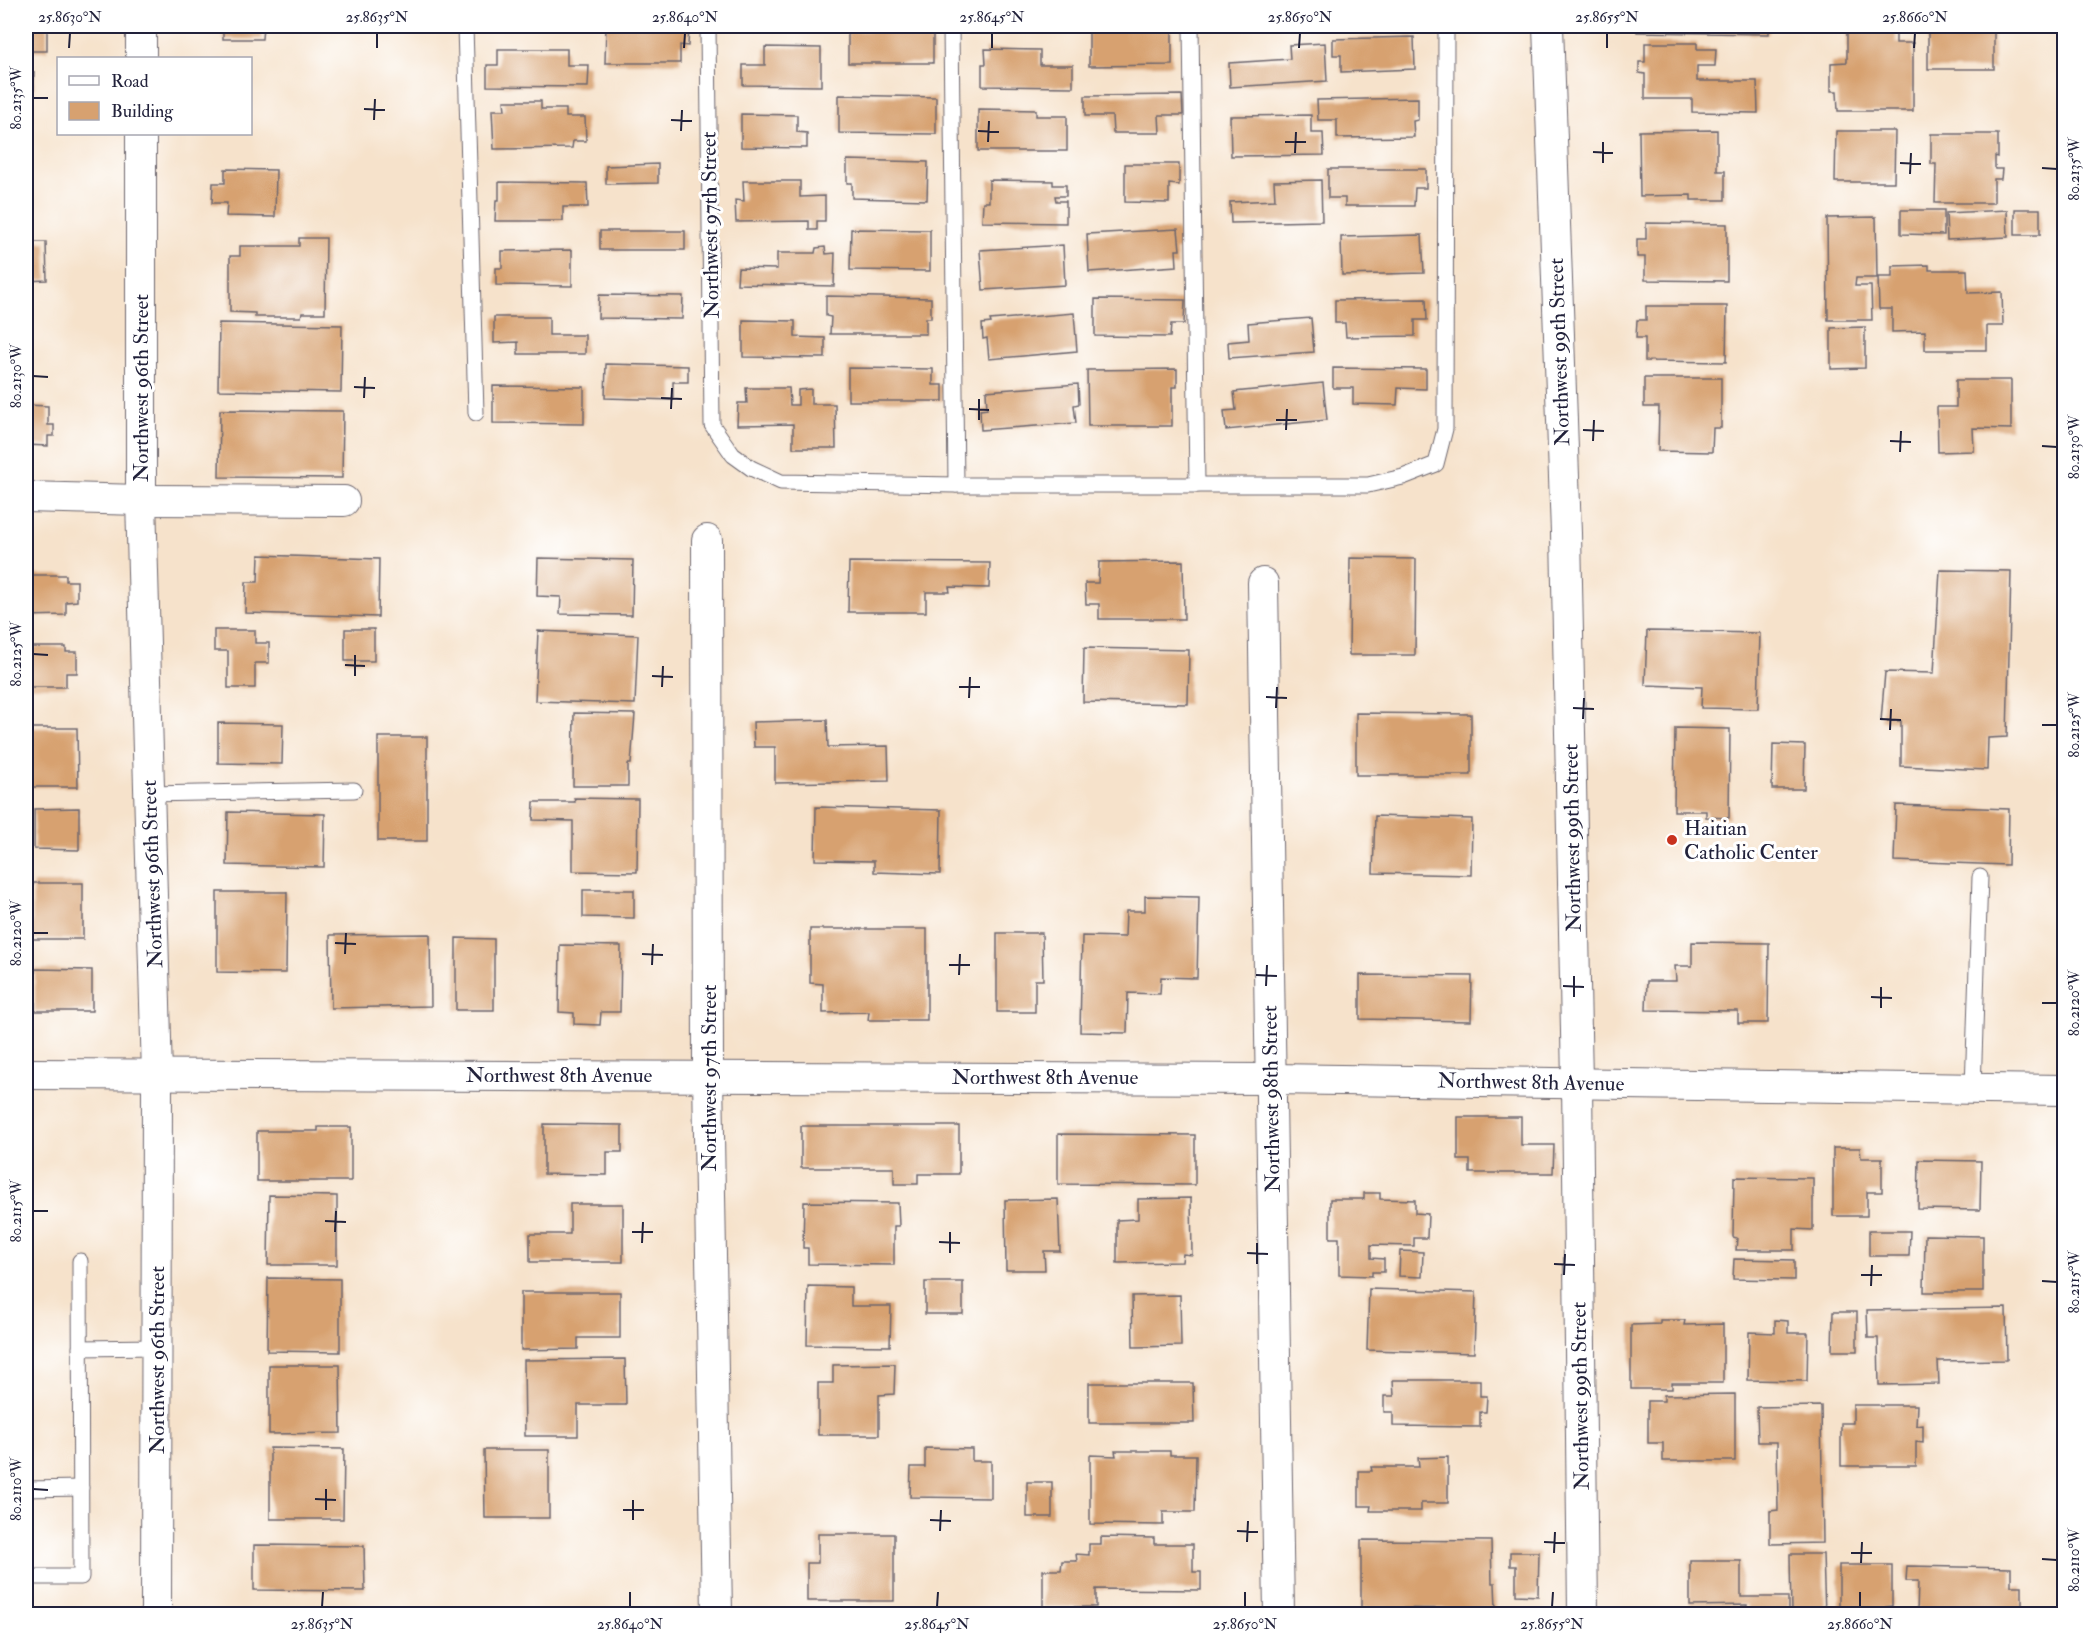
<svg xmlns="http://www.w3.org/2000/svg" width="2090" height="1640" font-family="'IM FELL Double Pica',serif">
<rect width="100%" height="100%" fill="#fff"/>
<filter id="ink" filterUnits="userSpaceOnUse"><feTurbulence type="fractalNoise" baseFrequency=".0167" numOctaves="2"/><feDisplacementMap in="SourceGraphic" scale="12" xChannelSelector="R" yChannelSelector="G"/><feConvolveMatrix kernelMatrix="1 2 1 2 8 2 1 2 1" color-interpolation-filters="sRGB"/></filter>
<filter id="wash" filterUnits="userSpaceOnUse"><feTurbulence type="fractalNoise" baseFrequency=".008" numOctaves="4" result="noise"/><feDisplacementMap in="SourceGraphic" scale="24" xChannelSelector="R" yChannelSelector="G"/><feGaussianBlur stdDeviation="1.35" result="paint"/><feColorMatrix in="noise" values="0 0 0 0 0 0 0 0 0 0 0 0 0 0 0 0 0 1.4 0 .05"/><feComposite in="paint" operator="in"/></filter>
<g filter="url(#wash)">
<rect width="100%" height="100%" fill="#f6e2cb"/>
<g id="blocks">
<g fill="#d7a170">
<rect x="26" y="26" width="21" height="25"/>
<polygon points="223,26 263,26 262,39 223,39"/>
<polygon points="606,26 689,26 688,46 680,45 680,63 605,63"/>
<polygon points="1637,26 1769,26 1769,34 1637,32"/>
<polygon points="1847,26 1896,26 1896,43 1913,43 1913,111 1838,111 1837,91 1831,91 1831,63 1847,62"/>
<rect x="1928" y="26" width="66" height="43"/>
<polygon points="1172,27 1172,65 1089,66 1089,28"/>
<polygon points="933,30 933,63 848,63 848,31"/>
<polygon points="1414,37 1415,69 1341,72 1341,55 1333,55 1333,39"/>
<polygon points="1325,43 1327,81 1230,87 1229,63 1290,59 1289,45"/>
<polygon points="1645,43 1697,43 1697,49 1716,49 1715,66 1697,66 1697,81 1757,81 1758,113 1692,112 1692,99 1645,99 1645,74 1639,73 1639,62 1645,62"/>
<polygon points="765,47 821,48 821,86 743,85 743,65 765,65"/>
<polygon points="498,49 567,49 567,65 589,65 588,87 487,86 487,65 498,65"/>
<polygon points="985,49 1040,50 1040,65 1073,65 1073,87 982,86 982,64 986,64"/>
<polygon points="26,72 34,72 33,123 26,123"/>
<polygon points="839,95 936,97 936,134 839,133"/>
<polygon points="1182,95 1183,115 1159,115 1160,133 1113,133 1112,116 1085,116 1085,96"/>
<polygon points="1418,98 1418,120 1413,121 1414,137 1337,138 1337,120 1318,120 1317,100"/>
<polygon points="504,101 541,101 541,109 566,109 566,117 585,117 586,141 573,141 572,148 494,149 492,110 505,110"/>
<polygon points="978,109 1036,110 1036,116 1067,116 1067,151 978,151"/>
<polygon points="741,114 797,115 797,132 807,133 807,148 741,147"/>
<polygon points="1311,115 1311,133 1323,133 1324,155 1231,156 1230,116"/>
<polygon points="1717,130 1717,171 1725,171 1725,200 1691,200 1691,195 1640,196 1639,131"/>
<polygon points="1836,131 1895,131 1894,182 1835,182"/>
<polygon points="1931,134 1998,134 1998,157 1995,156 1995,169 2002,169 2001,179 1994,179 1994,203 1935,203 1936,164 1931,164"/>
<polygon points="847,160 928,162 927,200 852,198 852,183 847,183"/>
<polygon points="26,163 29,163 28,212 26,212"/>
<polygon points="658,164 658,183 606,184 606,166"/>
<polygon points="1125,164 1179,164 1179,185 1169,184 1169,203 1125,202"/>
<polygon points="225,169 276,170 275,217 226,216 227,203 212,203 213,183 225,183"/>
<polygon points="1328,169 1426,169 1426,188 1415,188 1414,206 1345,206 1345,198 1328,198"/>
<polygon points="989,180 1053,181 1053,185 1066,185 1066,196 1055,196 1056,201 1066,201 1066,223 982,222 983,202 989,202"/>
<polygon points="1321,180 1322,221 1231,223 1230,202 1275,200 1274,181"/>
<polygon points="743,181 800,181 800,197 825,196 825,221 817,221 817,230 809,230 809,221 736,222 735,200 744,201"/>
<polygon points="499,182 587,183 588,207 563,207 563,221 495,221 496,200 499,200"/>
<rect x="2015" y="209" width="25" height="26"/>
<polygon points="1901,210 1944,210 1944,235 1901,234"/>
<polygon points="2007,210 2008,237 1947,240 1946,213"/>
<polygon points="1876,217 1877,278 1856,278 1855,286 1871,286 1872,320 1828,320 1827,218"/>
<polygon points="1646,223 1727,224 1727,281 1645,280 1645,257 1637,257 1637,239 1646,239"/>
<polygon points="851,229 930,230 930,271 850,270"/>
<polygon points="1178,229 1180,250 1176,250 1177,266 1089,272 1087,234"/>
<rect x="600" y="231" width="85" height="19"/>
<polygon points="1422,235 1424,273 1342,275 1341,237"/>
<polygon points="299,238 326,238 325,313 302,313 301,317 255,317 255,313 230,312 230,256 240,256 240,246 299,246"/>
<polygon points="26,242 46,242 47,280 26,281"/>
<polygon points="1063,245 1065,285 983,290 980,250"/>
<polygon points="825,247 826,254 835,253 834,286 737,284 738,268 777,269 777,253 815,253 816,248"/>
<polygon points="572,250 572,286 496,285 496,268 502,268 502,251"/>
<polygon points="1929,265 1929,270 1967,270 1968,293 2002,292 2003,326 1987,326 1987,350 1925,350 1925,331 1892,332 1892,309 1879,309 1878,277 1892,277 1892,266"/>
<polygon points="599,295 683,296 682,319 598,318"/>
<polygon points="826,296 931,298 931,318 926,318 926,334 830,334 831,317 826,316"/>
<polygon points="1095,299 1185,300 1184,324 1171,324 1170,337 1095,336"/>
<polygon points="1426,299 1427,320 1415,320 1415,336 1346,337 1345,323 1335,323 1335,300"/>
<polygon points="1646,306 1727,306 1726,362 1645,361 1645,338 1636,338 1637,320 1646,320"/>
<polygon points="1074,313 1077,351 989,359 987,338 983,339 982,324 991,323 990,320"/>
<polygon points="494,317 549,317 549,335 585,335 585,354 518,354 518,342 494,343"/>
<polygon points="1311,318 1314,352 1229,358 1228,342 1249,340 1248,323"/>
<polygon points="743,320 795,321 795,337 825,338 825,358 743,357"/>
<polygon points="219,323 342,325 341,392 218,390"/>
<polygon points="1865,327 1865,368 1831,369 1831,328"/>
<polygon points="606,364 688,366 688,382 673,382 673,400 605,398"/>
<polygon points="848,368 933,369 933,385 943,385 943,401 848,401"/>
<polygon points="1333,368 1426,369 1426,389 1398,388 1397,405 1353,404 1353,388 1333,388"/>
<polygon points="1177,369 1177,387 1172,387 1172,426 1088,426 1087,370"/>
<polygon points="1644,378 1721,378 1721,428 1713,428 1712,452 1658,451 1659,407 1644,407"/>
<polygon points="1956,380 2011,380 2011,429 1973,428 1974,451 1938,452 1937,407 1956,407"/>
<polygon points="1323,383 1327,420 1226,430 1224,411 1236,410 1234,392"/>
<polygon points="1078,384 1079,404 1074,405 1076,423 981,430 980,410 987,409 986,391"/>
<polygon points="493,386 584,387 584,424 493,423"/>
<polygon points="746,388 789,388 790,405 798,405 798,390 811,389 811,404 835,404 836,448 793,448 793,424 737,425 738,403 747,403"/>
<polygon points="26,405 48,406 48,425 54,425 54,436 48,436 48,446 26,445"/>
<polygon points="220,410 343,411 342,478 219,477"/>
<polygon points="259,555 379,559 378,617 245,613 246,582 258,582"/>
<polygon points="538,558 633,560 632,615 560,614 561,597 537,596"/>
<polygon points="1350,558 1416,559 1415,655 1349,655"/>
<polygon points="1183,561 1184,619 1099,619 1099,604 1086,604 1085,583 1098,583 1099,562"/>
<polygon points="849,562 990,563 989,588 949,587 950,592 926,592 926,612 848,612"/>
<polygon points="1940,570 2011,571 2007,737 1988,738 1987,770 1901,766 1901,721 1881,721 1885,672 1934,673"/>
<polygon points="26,575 66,575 66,581 77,581 77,601 66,602 66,615 26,616"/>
<rect x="345" y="629" width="29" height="32"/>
<polygon points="214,630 255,630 255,643 269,643 269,663 255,663 255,688 228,688 228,651 214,651"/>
<polygon points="538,631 638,635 635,704 535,701"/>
<polygon points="1647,631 1760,633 1758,709 1701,708 1702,687 1645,685"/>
<polygon points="26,647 66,647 66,652 77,652 77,673 66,673 66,687 26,687"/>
<polygon points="1084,648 1189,650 1188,704 1083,702"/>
<polygon points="574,713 635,714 631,764 628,764 628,786 573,786"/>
<polygon points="1356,713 1471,714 1471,775 1356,775"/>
<polygon points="827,720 828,747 888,746 889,781 775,783 775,747 754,747 753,722"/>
<polygon points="218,723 283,724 282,764 218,763"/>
<polygon points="27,728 77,728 78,787 27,787 26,759"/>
<polygon points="1675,728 1730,729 1729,818 1706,817 1706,811 1674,811"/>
<rect x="378" y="737" width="49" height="104"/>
<polygon points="1773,744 1805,745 1804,789 1772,789"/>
<polygon points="574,798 638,799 637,872 573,871 573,821 533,820 534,802 575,802"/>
<polygon points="1896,805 2009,809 2008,865 1894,861"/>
<polygon points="816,807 941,810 940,874 874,872 874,861 815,860"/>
<polygon points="79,808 79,850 34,849 34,809"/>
<polygon points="228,812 325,814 324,867 227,865"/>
<polygon points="1375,816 1472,819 1471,875 1373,873"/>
<polygon points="33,883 83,883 83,939 32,939"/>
<polygon points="583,890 634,890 634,918 583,917"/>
<polygon points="217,892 287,892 286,973 217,972"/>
<polygon points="1145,896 1199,897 1197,978 1161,977 1160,994 1128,993 1127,1033 1080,1032 1082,936 1125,937 1126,911 1145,911"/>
<polygon points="810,929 927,929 927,1020 868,1020 869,1012 823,1013 823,984 810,983"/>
<polygon points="997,933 1042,933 1043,980 1035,980 1035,1012 997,1012"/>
<polygon points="430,934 431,1006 331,1008 330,935"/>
<polygon points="456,938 494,939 494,1010 456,1010"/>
<polygon points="1692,942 1769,943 1768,1023 1738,1023 1738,1011 1646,1010 1647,981 1676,981 1675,966 1692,966"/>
<polygon points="560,945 621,946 620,1012 601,1012 600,1025 574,1024 574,1013 559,1012"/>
<polygon points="35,969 92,970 92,1011 35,1011"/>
<polygon points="1360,975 1472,976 1471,1021 1360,1019"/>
<polygon points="1458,1117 1521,1117 1521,1145 1554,1145 1553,1173 1470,1173 1470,1160 1458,1160"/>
<polygon points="544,1124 622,1125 622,1152 607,1152 607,1175 544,1174"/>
<polygon points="801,1126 959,1126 959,1174 918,1174 918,1184 894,1184 894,1168 801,1168"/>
<polygon points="318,1127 351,1127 351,1181 257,1181 257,1131 318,1131"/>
<polygon points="1058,1134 1195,1135 1195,1185 1058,1184"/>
<polygon points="1833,1148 1860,1148 1861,1158 1882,1158 1882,1192 1867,1192 1867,1216 1833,1216"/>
<polygon points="1919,1160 1981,1161 1980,1210 1918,1209"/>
<polygon points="1734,1177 1813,1178 1813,1230 1794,1229 1794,1250 1736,1250 1737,1238 1733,1237"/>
<polygon points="1364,1193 1380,1193 1380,1199 1415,1200 1415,1213 1428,1214 1427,1238 1414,1238 1414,1246 1371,1245 1371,1258 1384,1259 1384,1272 1372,1272 1372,1276 1339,1275 1339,1238 1330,1238 1330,1199 1364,1199"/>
<polygon points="269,1195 337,1196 337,1265 268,1265"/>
<polygon points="1191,1198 1192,1255 1183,1254 1182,1262 1117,1263 1117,1220 1138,1219 1138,1199"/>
<polygon points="1058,1199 1060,1251 1044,1251 1045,1270 1006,1270 1005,1200"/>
<polygon points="804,1202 898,1203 899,1226 894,1226 894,1265 808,1264 808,1248 803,1248"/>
<polygon points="570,1204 623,1204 623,1262 530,1262 530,1234 570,1234"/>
<polygon points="1869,1231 1910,1231 1909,1256 1869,1256"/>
<polygon points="1925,1235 1983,1236 1983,1292 1924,1292"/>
<polygon points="1400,1251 1423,1252 1422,1277 1399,1276"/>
<polygon points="1734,1259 1794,1260 1794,1280 1733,1279"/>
<polygon points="268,1278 340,1279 340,1352 267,1351"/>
<rect x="925" y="1282" width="38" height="32"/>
<polygon points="808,1286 851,1287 851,1306 891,1306 890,1346 807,1345"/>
<polygon points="1369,1289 1476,1292 1474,1353 1367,1350"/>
<polygon points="521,1292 620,1292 620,1338 578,1338 578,1349 521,1350"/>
<polygon points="1180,1295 1181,1346 1133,1347 1132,1296"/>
<polygon points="2006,1308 2007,1360 1938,1361 1939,1384 1879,1385 1878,1338 1868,1338 1867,1310"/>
<polygon points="1833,1312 1857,1312 1857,1351 1832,1351"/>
<polygon points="1660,1320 1685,1320 1684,1325 1723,1324 1723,1383 1672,1383 1672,1389 1631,1389 1631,1325 1660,1324"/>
<polygon points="1775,1320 1788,1321 1788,1333 1808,1333 1807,1381 1748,1380 1749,1332 1775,1333"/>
<polygon points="625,1359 626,1405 578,1405 578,1436 525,1436 524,1360"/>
<polygon points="895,1364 894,1394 879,1395 879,1435 818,1435 818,1383 833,1383 833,1365"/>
<polygon points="269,1365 340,1365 341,1433 269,1434"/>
<polygon points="1393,1380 1480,1380 1480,1396 1487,1396 1486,1412 1480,1412 1480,1427 1393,1426 1393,1412 1384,1412 1384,1396 1394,1396"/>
<polygon points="1089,1383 1193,1383 1194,1423 1089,1423"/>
<polygon points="1735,1394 1735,1461 1663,1461 1663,1443 1648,1443 1648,1401 1664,1401 1664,1395"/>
<polygon points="1853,1405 1917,1405 1916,1426 1923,1425 1923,1443 1916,1442 1916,1466 1841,1466 1841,1423 1853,1423"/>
<polygon points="1821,1406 1823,1543 1770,1544 1770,1511 1778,1510 1777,1442 1758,1442 1757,1407"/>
<polygon points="270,1448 344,1449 343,1519 270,1519"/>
<polygon points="925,1448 972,1449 972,1461 991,1461 991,1498 910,1497 911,1467 925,1467"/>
<polygon points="484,1450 549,1450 549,1518 485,1518"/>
<polygon points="1115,1451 1170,1451 1170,1455 1196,1455 1195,1512 1163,1512 1163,1525 1090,1524 1090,1455 1116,1456"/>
<polygon points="1448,1457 1448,1503 1421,1503 1421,1511 1370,1511 1371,1506 1359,1506 1359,1471 1372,1471 1371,1467 1419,1467 1418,1458"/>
<rect x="1027" y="1482" width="25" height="35"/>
<polygon points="818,1534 894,1534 894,1601 807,1601 807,1563 818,1563"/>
<polygon points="1101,1537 1154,1538 1154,1544 1193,1544 1193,1572 1201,1572 1201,1590 1096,1589 1096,1607 1043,1607 1043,1570 1061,1570 1062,1561 1077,1561 1076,1554 1089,1555 1089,1544 1101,1544"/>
<polygon points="1361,1540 1491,1541 1492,1583 1495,1583 1496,1609 1361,1608"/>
<polygon points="254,1545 364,1546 365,1591 254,1590"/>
<polygon points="1510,1552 1539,1552 1538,1596 1516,1595 1516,1566 1510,1566"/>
<polygon points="1790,1554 1823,1554 1825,1614 1791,1614"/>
<polygon points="1690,1561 1741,1561 1741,1597 1788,1597 1788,1614 1747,1614 1747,1605 1690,1606"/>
<polygon points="1839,1565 1892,1565 1892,1606 1886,1607 1886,1614 1839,1614"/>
<polygon points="1907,1566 2011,1568 2011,1586 2022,1586 2022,1614 1917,1614 1918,1581 1906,1581"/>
</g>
</g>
</g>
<g filter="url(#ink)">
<use href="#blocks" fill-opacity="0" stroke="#6c656d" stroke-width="1.5"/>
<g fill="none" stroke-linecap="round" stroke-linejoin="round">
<g stroke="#6c656d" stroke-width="17">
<g id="lane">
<polyline points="465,26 476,413"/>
<polyline points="708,26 712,425 733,455 751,468 781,482 956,485 1368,485 1403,477 1436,464 1445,429 1446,26"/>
<polyline points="951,26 956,485"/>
<polyline points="1191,26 1197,485"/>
<polyline points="149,794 354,790"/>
<polyline points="1973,1089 1980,877"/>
<polyline points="80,1348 157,1347"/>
<polyline points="26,1489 81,1488"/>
<polyline points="26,1577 81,1577 80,1261"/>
</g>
</g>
<g stroke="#6c656d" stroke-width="32">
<g id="street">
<polyline points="1548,26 1566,533 1577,1082 1583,1614"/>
<polyline points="141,58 141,26"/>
<polyline points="141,134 141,500 157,1075 156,1614"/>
<polyline points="26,497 141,500 344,501"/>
<polyline points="707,540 708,1075 717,1614"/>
<polyline points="1263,583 1279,1614"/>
<polyline points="26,1074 1271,1079 2064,1090"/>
</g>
</g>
<use href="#lane" stroke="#fff" stroke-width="15"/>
<use href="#street" stroke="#fff" stroke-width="30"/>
</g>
</g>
<path fill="none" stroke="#22223b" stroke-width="2" d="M69,48L70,33M377,48V33M684,48L685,33M992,48V33M1299,48L1300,33M1607,48V33M1914,48L1915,33M33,98H48M364,109L385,110M374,120L375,99M671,120L692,121M681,131L682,110M978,131L999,132M988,142L989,121M1285,142H1306M1593,152L1613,153M1295,153L1296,132M1603,163V142M1900,163L1921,164M2042,168L2057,169M1910,174L1911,153M33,376L48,377M354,387L375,388M364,398L365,377M661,398L682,399M671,409L672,388M969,409L989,410M979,420V399M1276,420H1297M1286,430L1287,409M1583,430L1604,431M1593,441L1594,420M1890,441L1911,442M2042,446L2057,447M1900,452L1901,431M33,654L48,655M345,665L365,666M355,676V655M652,676L673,677M662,687L663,666M959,687H980M1266,697L1287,698M969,698L970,677M1276,708L1277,687M1573,708L1594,709M1583,719L1584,698M1880,719L1901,720M2042,725H2057M1890,730L1891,709M33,933H48M335,943L356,944M345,954L346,933M642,954L663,955M652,965L653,944M949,965H970M959,975L960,954M1256,975L1277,976M1266,986L1267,965M1563,986L1584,987M1574,997V976M1871,997L1892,998M2042,1003H2057M1881,1008V987M33,1211H48M325,1221L346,1222M335,1232L336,1211M632,1232H653M939,1242L960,1243M642,1243L643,1222M950,1253V1232M1247,1253L1268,1254M1257,1264V1243M1554,1264L1575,1265M1564,1275L1565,1254M1861,1275H1882M2042,1281L2057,1282M1871,1286L1872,1265M33,1489L48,1490M315,1499L336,1500M326,1510V1489M623,1510H644M633,1520V1500M930,1520L951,1521M940,1531L941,1510M1237,1531L1258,1532M1247,1542L1248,1521M1544,1542L1565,1543M1554,1553L1555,1532M1851,1553H1872M2042,1559L2057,1560M1861,1563L1862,1542M322,1607L323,1592M630,1607V1592M937,1607L938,1592M1245,1607V1592M1552,1607L1553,1592M1860,1607V1592"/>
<circle fill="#c8321e" stroke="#fff" stroke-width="2" cx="1672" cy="840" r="6"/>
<g text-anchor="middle" stroke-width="6" stroke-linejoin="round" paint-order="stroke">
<g font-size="21" fill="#22223b" stroke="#fff">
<text transform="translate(710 225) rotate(-91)" y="7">Northwest 97th Street</text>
<text transform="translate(1559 352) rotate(-92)" y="7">Northwest 99th Street</text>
<text transform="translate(141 388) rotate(-90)" y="7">Northwest 96th Street</text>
<text transform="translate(1572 838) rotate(-91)" y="7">Northwest 99th Street</text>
<text transform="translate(152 874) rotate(-92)" y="7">Northwest 96th Street</text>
<text x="559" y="1082">Northwest 8th Avenue</text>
<text x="1045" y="1084">Northwest 8th Avenue</text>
<text transform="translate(709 1078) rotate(-90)" y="7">Northwest 97th Street</text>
<text transform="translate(1531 1082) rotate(1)" y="7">Northwest 8th Avenue</text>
<text transform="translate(1271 1099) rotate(-91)" y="7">Northwest 98th Street</text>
<text transform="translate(157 1360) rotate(-90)" y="7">Northwest 96th Street</text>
<text transform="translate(1580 1396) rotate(-91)" y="7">Northwest 99th Street</text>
</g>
<g font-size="21" fill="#22223b" stroke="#fff" text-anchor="start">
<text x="1684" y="835">Haitian<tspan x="1684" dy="24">Catholic Center</tspan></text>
</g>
</g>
<rect width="2090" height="1640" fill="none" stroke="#fff" stroke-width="66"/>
<rect x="57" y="57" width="195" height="78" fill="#ffffff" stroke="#a7a7b1" stroke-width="1.5"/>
<rect x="69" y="76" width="30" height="9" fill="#ffffff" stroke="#a7a7b1" stroke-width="1.5"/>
<text x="111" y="87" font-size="18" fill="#22223b">Road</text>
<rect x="69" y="102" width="30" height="18" fill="#d7a170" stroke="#a7a7b1" stroke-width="1.5"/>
<text x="111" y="117" font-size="18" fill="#22223b">Building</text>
<rect x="33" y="33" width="2024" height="1574" fill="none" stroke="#22223b" stroke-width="2"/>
<g font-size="15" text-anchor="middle" fill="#22223b">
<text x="70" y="22">25.8630°N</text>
<text x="377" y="22">25.8635°N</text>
<text x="685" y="22">25.8640°N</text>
<text x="992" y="22">25.8645°N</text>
<text x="1300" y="22">25.8650°N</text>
<text x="1607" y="22">25.8655°N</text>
<text x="1915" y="22">25.8660°N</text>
<text transform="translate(16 98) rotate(-90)" y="5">80.2135°W</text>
<text transform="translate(2074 169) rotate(-90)" y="5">80.2135°W</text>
<text transform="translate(16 376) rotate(-90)" y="5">80.2130°W</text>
<text transform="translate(2074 447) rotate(-90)" y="5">80.2130°W</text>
<text transform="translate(16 654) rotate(-90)" y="5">80.2125°W</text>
<text transform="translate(2074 725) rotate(-90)" y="5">80.2125°W</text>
<text transform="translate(16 933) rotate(-90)" y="5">80.2120°W</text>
<text transform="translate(2074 1003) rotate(-90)" y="5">80.2120°W</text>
<text transform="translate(16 1211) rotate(-90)" y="5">80.2115°W</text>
<text transform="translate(2074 1282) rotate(-90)" y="5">80.2115°W</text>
<text transform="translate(16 1489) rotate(-90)" y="5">80.2110°W</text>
<text transform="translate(2074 1560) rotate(-90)" y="5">80.2110°W</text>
<text x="322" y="1629">25.8635°N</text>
<text x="630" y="1629">25.8640°N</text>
<text x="937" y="1629">25.8645°N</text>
<text x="1245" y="1629">25.8650°N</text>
<text x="1552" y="1629">25.8655°N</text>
<text x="1860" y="1629">25.8660°N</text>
</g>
</svg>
